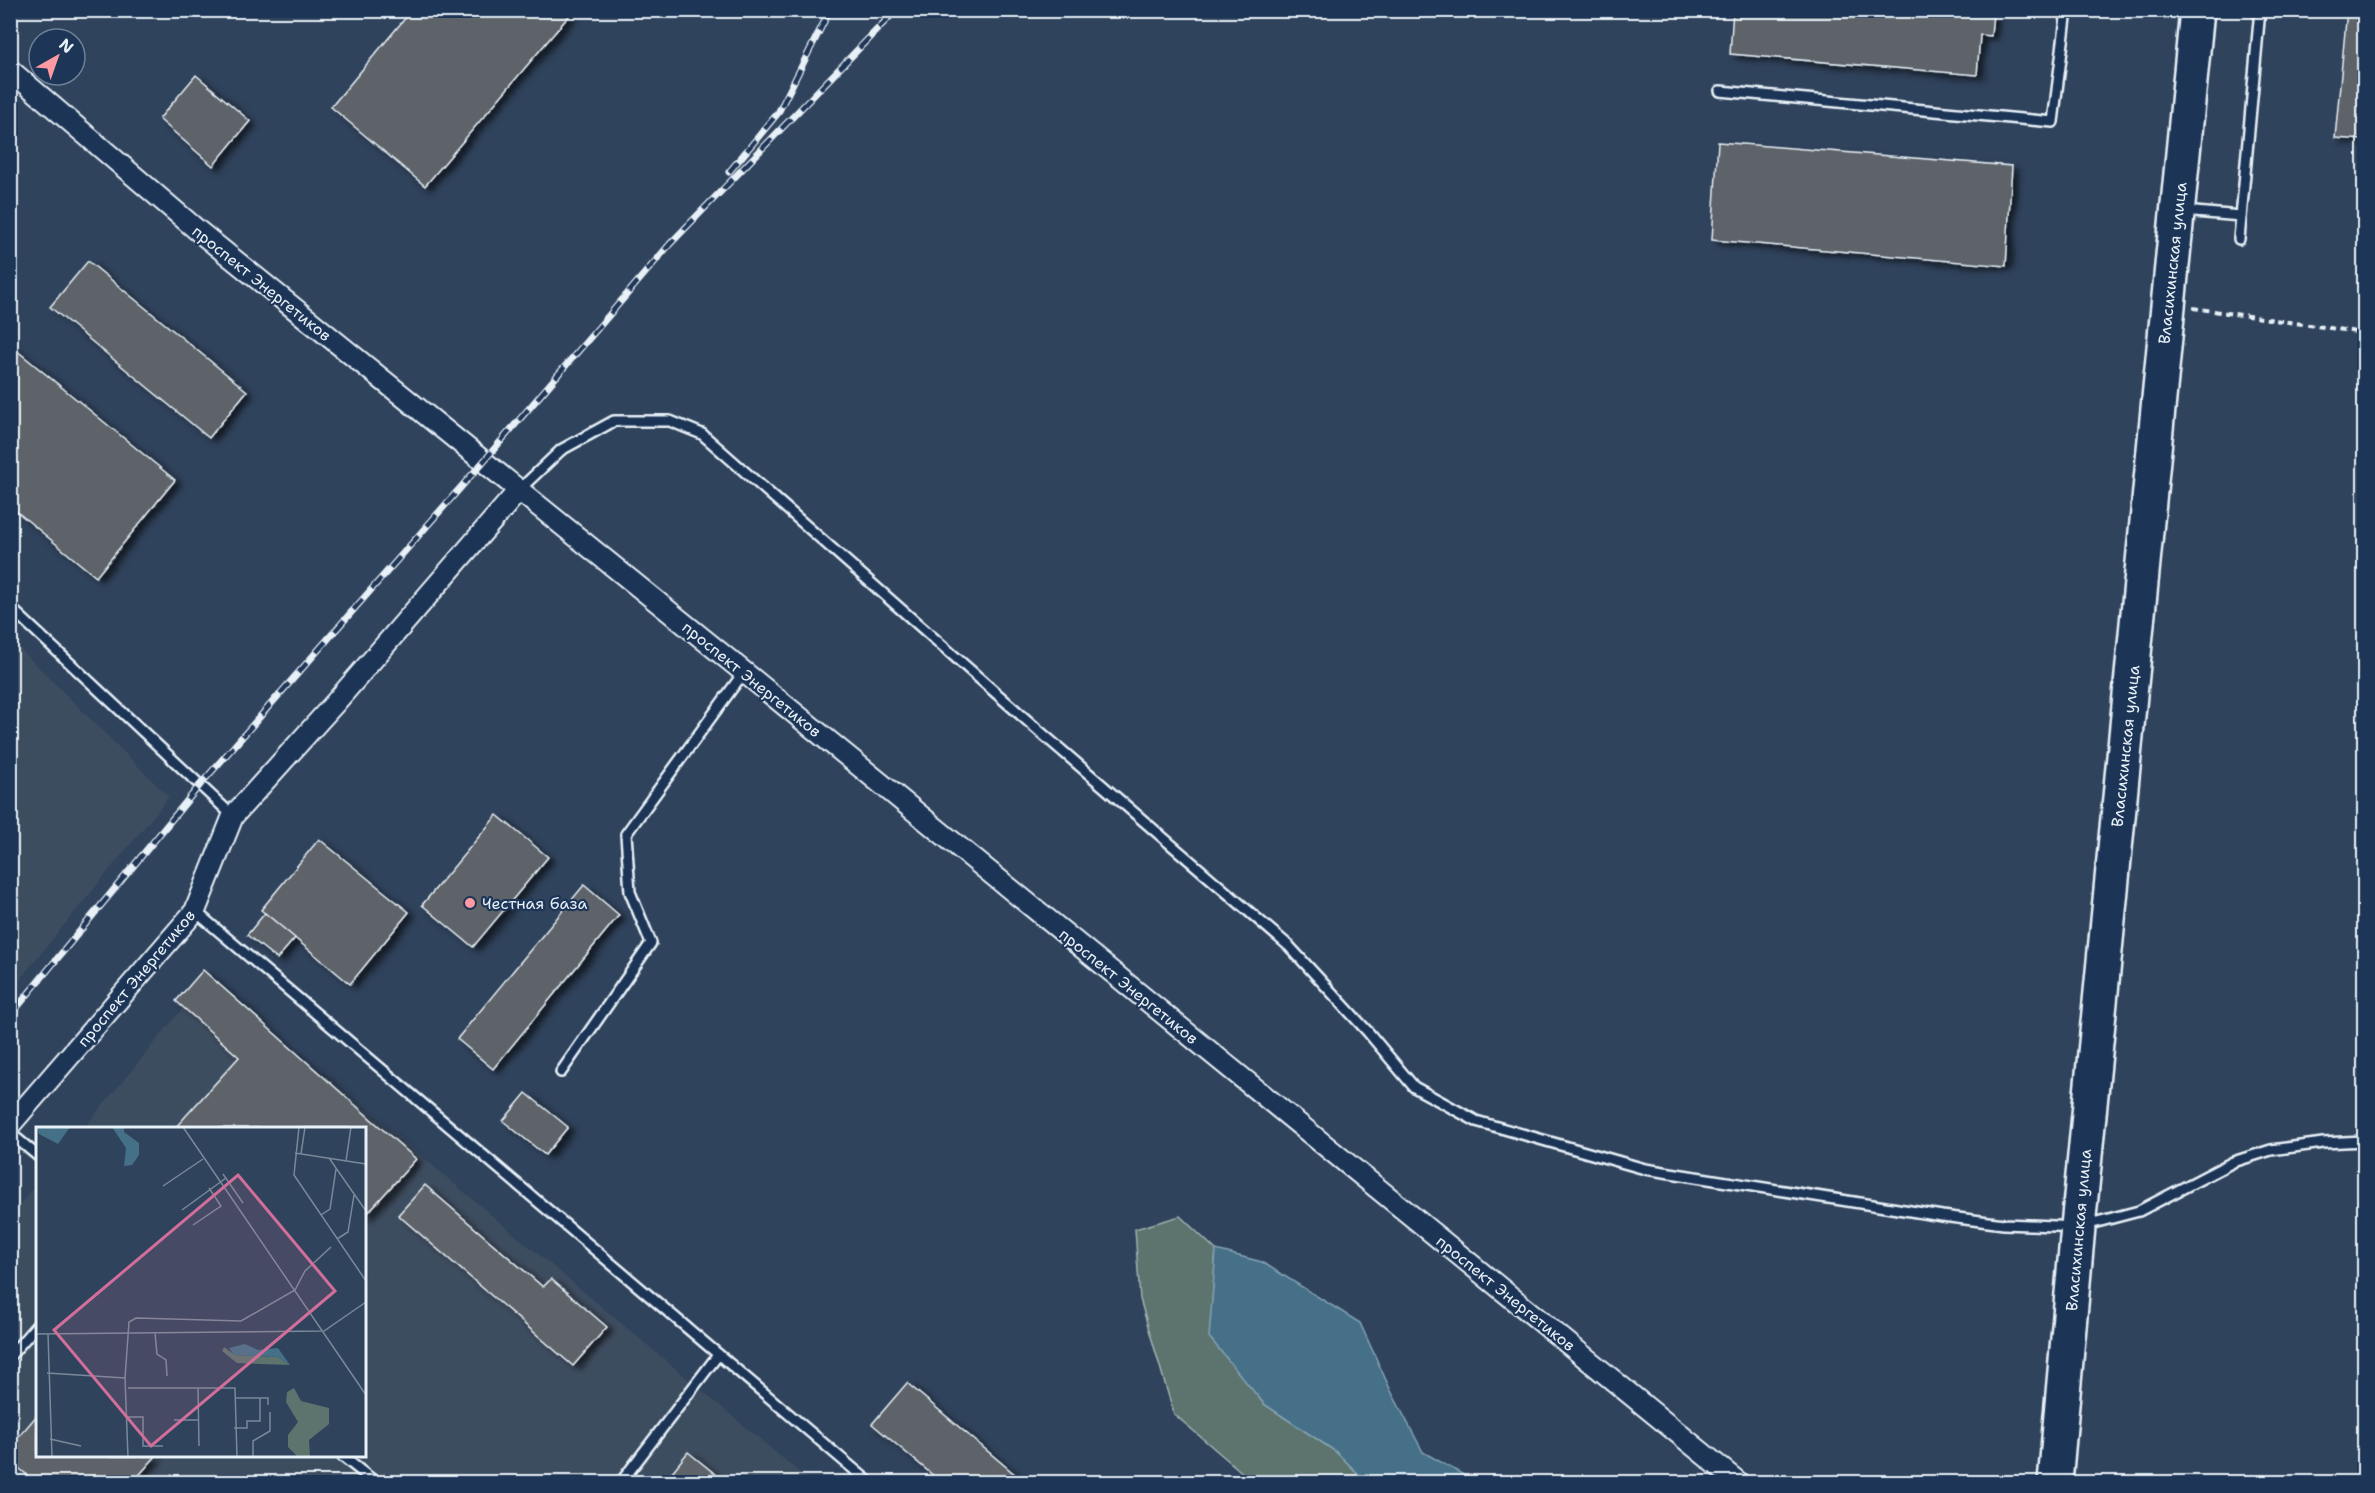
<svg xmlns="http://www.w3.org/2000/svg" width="2375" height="1493" font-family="'Shantell Sans',sans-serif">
<defs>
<filter id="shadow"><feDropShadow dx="6" dy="4" stdDeviation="3" flood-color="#0009"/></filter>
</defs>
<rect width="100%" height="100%" fill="#30435c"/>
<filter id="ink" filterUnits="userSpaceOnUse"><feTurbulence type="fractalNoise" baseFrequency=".0167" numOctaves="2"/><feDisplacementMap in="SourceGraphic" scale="12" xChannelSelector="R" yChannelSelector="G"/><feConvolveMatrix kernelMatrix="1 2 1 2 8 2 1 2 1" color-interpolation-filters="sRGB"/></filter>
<g filter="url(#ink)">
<g fill="#3e4d60">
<polygon points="11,640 169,797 11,990"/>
<polygon points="208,978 811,1482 11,1482 10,1217 37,1184 38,1456 364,1456 364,1128 84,1128"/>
</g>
<polygon fill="#5c736e" stroke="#a2b2b3" stroke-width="1.5" points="1180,1216 1216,1250 1210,1337 1264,1404 1335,1451 1367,1482 1257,1482 1245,1475 1174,1414 1140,1299 1135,1229"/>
<polygon fill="#447088" stroke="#86a4b5" stroke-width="1.5" points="1216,1250 1262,1262 1360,1323 1391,1391 1423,1452 1476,1482 1367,1482 1335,1451 1264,1404 1209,1337"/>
<g fill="#5d6368" stroke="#e8f1f8" stroke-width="1.5" filter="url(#shadow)">
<polygon points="412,10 574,10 425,186 331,107"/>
<polygon points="1733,10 1959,10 1993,13 1991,36 1980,35 1977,75 1730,54"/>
<polygon points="2347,10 2364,10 2364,140 2335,138"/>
<polygon points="196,75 250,121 213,166 159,119"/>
<polygon points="1718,142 2012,166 2006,266 1712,240"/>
<polygon points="88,261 247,391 209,438 50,307"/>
<polygon points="10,345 175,480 96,577 10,506"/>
<polygon points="497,815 548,857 473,947 422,905"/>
<polygon points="319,839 409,912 350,984 261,910"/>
<polygon points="584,885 619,915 493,1069 457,1039"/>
<polygon points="265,913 295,938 277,959 247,935"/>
<polygon points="203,970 416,1159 364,1217 364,1128 175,1128 239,1057 176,1001"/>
<polygon points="526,1093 568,1127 545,1155 503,1121"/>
<polygon points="425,1185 543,1287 551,1279 607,1327 573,1366 398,1215"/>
<polygon points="907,1383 1024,1482 941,1482 872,1424"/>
<polygon points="38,1414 38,1456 156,1456 133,1482 36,1482 10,1461 10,1447"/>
<polygon points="688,1452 725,1482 664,1482"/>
</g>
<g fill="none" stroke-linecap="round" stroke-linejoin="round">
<g stroke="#e8f1f8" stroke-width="14">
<g id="lane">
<polyline points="1720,91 2053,122 2067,10"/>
<polyline points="2183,211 2241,216"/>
<polyline points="2239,239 2260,10"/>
<polyline points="519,490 561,450 614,421 670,421 702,434 1038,730 1289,946 1368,1032 1414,1087 1476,1121 1645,1169 1942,1216 2004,1224 2078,1227 2139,1211 2233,1162 2271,1150 2323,1143 2364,1141"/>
<polyline points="10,607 233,816"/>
<polyline points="195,911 869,1482"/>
<polyline points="561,1072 651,943 630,892 626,834 744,672"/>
<polyline points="10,1133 38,1156"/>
<polyline points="10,1356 38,1324"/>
<polyline points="342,1456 375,1482"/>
<polyline points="621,1482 718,1355"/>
</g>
</g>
<g stroke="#e8f1f8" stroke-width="24">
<g id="street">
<polyline points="10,70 196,229 744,672 1738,1482"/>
<polyline points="10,1125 195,911 233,816 335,703 519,490"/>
</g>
</g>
<g stroke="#e8f1f8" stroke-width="38">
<polyline id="highway" points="2055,1482 2078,1227 2197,10"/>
</g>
<polyline stroke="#e8f1f8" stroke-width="4" stroke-dasharray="6 4.5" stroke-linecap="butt" points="2193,308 2364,333"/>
<use href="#lane" stroke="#1d3557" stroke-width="9"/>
<use href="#street" stroke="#1d3557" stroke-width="20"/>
<use href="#highway" stroke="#1d3557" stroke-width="33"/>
<g stroke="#e8f1f8" stroke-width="7">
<g id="rail">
<polyline points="729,172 778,113 830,10"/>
<polyline points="10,1016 200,785 483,462 670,244 896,10"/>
</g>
</g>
<use href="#rail" stroke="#1d3557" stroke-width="4.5" stroke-dasharray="14" stroke-linecap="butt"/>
</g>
</g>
<circle fill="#ff9aa2" stroke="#1d3557" stroke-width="2" cx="470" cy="903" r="6"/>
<g text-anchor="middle" stroke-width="4.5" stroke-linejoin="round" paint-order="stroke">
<g font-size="16" fill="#e8f1f8" stroke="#1d3557">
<text transform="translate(2172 263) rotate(-84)" y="6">Власихинская улица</text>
<text transform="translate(262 283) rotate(39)" y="6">проспект Энергетиков</text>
<text transform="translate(752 679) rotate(39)" y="6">проспект Энергетиков</text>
<text transform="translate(2125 746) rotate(-84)" y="6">Власихинская улица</text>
<text transform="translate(136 978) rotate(-50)" y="6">проспект Энергетиков</text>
<text transform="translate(1129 986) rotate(39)" y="6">проспект Энергетиков</text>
<text transform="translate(2078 1230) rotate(-85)" y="6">Власихинская улица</text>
<text transform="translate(1506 1293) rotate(39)" y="6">проспект Энергетиков</text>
</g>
<g font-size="16" fill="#e8f1f8" stroke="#1d3557" text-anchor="start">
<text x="482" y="909">Честная база</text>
</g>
</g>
<g transform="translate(36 1127)">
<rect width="330" height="330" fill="#30435c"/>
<path d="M188,220L199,228L242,230L254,238L201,236L186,224ZM258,261L265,274L293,281V297L273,313L274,330H262L252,320V308L262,295L250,275L251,265Z" fill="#5c736e"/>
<path d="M0,0H34L22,17L3,7ZM76,0H88V5L103,16V28L96,38L88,39L90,21ZM209,217L222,223L242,221L254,238L242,230L198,228L193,221Z" fill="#447088"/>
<path fill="none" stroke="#7a899a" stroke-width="1.5" d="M147,0L330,268M263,0L258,48L330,154M259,26L330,37M265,27L269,0M293,31L330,84M310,34L315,0M187,47L207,76M127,59L167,32M146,83L190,51M285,88L294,82L300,42M157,98L185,79L173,61M301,112L312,105L318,68M119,206L121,227L130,233L131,249M0,207L288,204L330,175M12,207L16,330M11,246L89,251M92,261H199L201,330M162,261L163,319M200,271H232V278M92,290H107V319H127M138,293H163M198,301H211V294H224V271M14,312L45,319M92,330L89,251L93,195L100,191L205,194L259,163L269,144L295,120M217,330V314L234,304V285"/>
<path fill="#d16f9a" fill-opacity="0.15" stroke="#d16f9a" stroke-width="3" d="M202,48L299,164L115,319L18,203Z"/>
<rect width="330" height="330" fill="none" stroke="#e8f1f8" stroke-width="3"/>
</g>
<rect width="2375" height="1493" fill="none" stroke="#1d3557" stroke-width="36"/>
<rect x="18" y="18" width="2339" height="1457" fill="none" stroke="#e8f1f8" stroke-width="2" filter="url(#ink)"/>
<g transform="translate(57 57) rotate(40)"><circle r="28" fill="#1d3557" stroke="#6e8097" stroke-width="1.5"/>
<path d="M0-4.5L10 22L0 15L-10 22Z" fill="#ff9aa2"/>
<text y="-9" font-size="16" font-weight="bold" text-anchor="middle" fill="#e8f1f8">N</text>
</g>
</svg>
